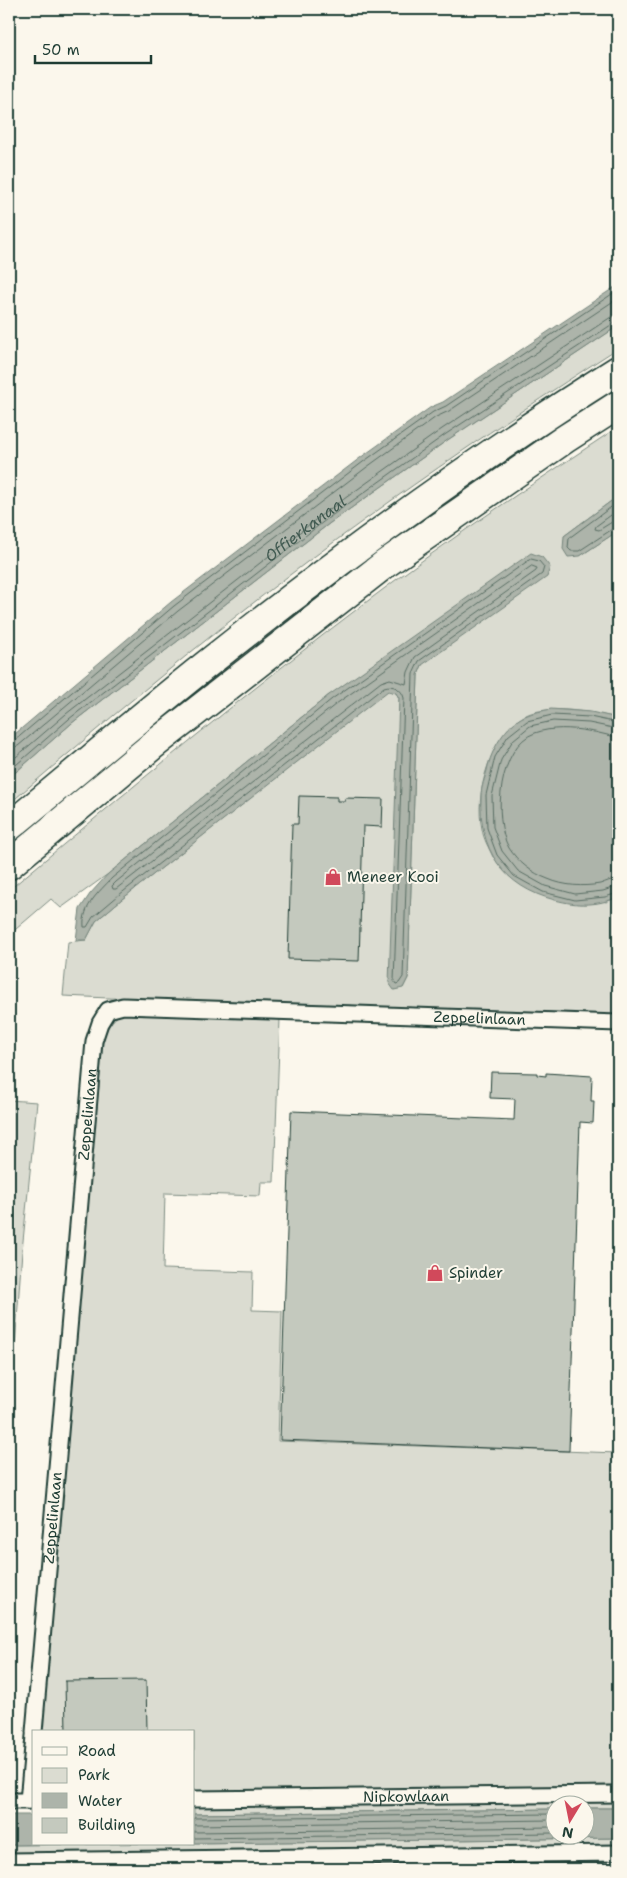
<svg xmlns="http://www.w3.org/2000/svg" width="627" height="1878" font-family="'Shantell Sans',sans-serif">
<rect width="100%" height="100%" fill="#fbf7ec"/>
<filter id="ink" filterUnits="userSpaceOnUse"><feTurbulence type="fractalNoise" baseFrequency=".02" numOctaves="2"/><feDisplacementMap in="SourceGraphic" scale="10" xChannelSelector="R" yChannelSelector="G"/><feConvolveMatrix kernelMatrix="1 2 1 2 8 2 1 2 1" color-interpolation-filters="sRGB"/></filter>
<g filter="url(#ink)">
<g fill="#dbdcd1" stroke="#7d8c82">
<path d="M618,326V348C480,437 344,530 215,633C145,688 77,746 9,804V778L72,723L330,523L449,439Z"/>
<path d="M618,427V496L564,536L580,556L618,531V718C593,713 548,703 524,716C491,735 474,793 482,829C483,838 489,848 493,857L606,902L618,897V1016L385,1010L63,996L68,942L86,940L96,921L122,899L388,690L396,693L399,698L403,988L408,978L418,675L422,665L329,695L108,874L61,908L51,899L9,935V890C127,791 246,693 369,600C449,539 534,483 618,427Z"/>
<path d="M122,1013L280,1019L274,1182H261L260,1196L165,1193L163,1269L253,1272L252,1310L282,1311L278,1441L618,1453V1785L194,1792V1732H39L103,1041C107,1028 110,1021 122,1013Z"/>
<polygon points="9,1100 37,1102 22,1251 9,1429"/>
<polygon points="618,1799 618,1808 585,1808 584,1806 554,1806 554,1809 194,1814 194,1805"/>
<polygon points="618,1838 618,1847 9,1853 9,1845"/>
<polygon points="618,1861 618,1869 9,1869 9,1868"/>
</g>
<g fill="#adb4aa" stroke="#74847b">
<polygon points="618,285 618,326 449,439 330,523 72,723 9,778 9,739 171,602 360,458 431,407 443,402"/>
<polygon points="618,496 618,531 580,556 568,557 563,549 564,536"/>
<polygon points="531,553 542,557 550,567 547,577 422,665 418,675 408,978 403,988 394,990 389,983 399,698 396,693 388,691 122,899 96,921 86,940 76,940 80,909 90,894 108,874 329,695"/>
<path d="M551,709L591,712L618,718V897C597,906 578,906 555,900C503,887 478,849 481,796C481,787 485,778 487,770C491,750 506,724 525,716C533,712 543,711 551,709Z"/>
<polygon points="585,1808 618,1808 618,1838 194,1843 194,1814 554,1809 554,1836 584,1836"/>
<polygon points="9,1815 34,1815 34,1844 82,1844 9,1845"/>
</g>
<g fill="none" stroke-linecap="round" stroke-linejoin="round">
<g stroke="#586d63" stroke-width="1">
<polyline points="618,502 569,538 568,548 571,551 579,551 614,528 618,527"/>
<polyline points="618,510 596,526 595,529 599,530 612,522 618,521"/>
<path d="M531,559L539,561L544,567L542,574L419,661L413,674L403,977L399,983L396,984L394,981L404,698C402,689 393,684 384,687L119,895L93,917L87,927H84C82,906 99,892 112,878L332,699Z"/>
<polygon points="532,566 537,568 536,571 415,657 408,672 406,684 390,679 381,682 116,889 113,889 112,886 116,882 336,704"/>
<polyline points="618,723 590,717 552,715 527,721 508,736 495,757 486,795 487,828 497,855 514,876 543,892 575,900 605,897 618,893"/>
<polyline points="618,729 589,723 553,721 530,726 513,740 501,760 492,796 493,827 502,851 518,871 545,886 575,894 603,891 618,886"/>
<path d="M618,737C608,736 598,732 588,731C571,728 552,727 535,733C499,745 492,819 509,848C518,862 532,873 548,879C564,886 583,887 600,884C606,882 611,879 618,879"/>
<polyline points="9,742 14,741 174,606 363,462 433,412 446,406 618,290"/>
<polyline points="9,748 18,746 178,611 367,467 436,417 449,411 618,298"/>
<path id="s1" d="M9,763L66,714L323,514L442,429L611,317L618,316"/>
<polyline points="9,771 69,719 327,519 446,434 614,323 618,322"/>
<polyline points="194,1818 554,1814"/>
<polyline points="194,1825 554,1820"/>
<polyline points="194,1832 554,1827"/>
<polyline points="194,1838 554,1833"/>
</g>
</g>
<g fill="#c4c9be" stroke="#1f3d34">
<polygon points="299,796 337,797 337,801 345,801 345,798 383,799 382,827 363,826 359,961 288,959 292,824 298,824"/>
<polygon points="491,1072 535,1073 537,1073 537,1075 546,1076 546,1073 592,1076 591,1101 594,1101 593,1123 580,1122 569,1451 280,1440 291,1111 514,1120 515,1099 490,1098"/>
<polygon points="146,1680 147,1732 66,1732 65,1681"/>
</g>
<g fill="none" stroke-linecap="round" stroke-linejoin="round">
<g stroke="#1f3d34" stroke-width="19">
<g id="street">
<path id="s2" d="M34,1732L94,1041L100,1023L108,1010L123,1006L618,1023"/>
<path id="s3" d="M194,1799L618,1794"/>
<polyline points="9,1801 34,1801"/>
<polyline points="28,1801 34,1736"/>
<polyline points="9,1861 618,1853"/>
</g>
</g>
<g stroke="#1f3d34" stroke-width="31">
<g id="highway">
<path d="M9,827C75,773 140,717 207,664C339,559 476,459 618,370"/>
<polyline points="9,865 152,746 385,564 565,439 618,405"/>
</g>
</g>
<use href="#street" stroke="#fbf7ec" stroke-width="15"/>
<use href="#highway" stroke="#fbf7ec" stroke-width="28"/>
</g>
</g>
<defs>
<g id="shop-bare" transform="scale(1.35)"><path d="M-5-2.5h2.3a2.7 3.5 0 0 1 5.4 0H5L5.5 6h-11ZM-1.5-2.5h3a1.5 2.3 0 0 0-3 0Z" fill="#d1495b" stroke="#fbf7ec" stroke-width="2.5" paint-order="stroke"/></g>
</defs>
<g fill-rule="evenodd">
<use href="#shop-bare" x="333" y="877"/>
<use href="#shop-bare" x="435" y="1273"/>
</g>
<g text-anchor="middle" stroke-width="4" stroke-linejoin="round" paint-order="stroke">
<g font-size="15" fill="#1f3d34" stroke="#fbf7ec" text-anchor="start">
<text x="347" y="882">Meneer Kooi</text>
<text x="449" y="1278">Spinder</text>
</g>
<g font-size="15" fill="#1f3d34" stroke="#fbf7ec">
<text dy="5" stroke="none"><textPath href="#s2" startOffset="1100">Zeppelinlaan</textPath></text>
<text dy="5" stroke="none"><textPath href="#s2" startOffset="620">Zeppelinlaan</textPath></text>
<text dy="5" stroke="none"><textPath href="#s2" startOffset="215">Zeppelinlaan</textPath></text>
<text dy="5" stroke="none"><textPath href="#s3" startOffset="212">Nipkowlaan</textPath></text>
</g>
<g font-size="16" font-style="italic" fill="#425b52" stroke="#fbf7ec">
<text dy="6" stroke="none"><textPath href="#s1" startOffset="378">Offierkanaal</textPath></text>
</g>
</g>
<rect width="627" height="1878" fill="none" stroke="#fbf7ec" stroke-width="30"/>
<rect x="15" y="15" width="597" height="1848" fill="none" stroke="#1f3d34" stroke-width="2" filter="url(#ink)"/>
<rect x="32" y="1730" width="162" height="115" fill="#fbf7ec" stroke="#a3ada2"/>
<rect x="42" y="1747" width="25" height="8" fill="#fbf7ec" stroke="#a3ada2"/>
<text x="78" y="1756" font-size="15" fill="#1f3d34">Road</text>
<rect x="42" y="1768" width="25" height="15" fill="#dbdcd1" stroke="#a3ada2"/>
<text x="78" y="1780" font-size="15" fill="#1f3d34">Park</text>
<rect x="42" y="1793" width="25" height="15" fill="#adb4aa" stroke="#a3ada2"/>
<text x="78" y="1806" font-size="15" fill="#1f3d34">Water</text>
<rect x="42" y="1818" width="25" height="15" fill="#c4c9be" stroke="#a3ada2"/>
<text x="78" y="1830" font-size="15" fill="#1f3d34">Building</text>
<g transform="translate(570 1820) rotate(190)"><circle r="24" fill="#fbf7ec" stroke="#a3ada2"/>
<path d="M0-4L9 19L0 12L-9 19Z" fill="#d1495b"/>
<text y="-8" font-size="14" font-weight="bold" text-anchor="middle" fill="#1f3d34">N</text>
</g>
<path d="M35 55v8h116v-8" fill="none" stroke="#1f3d34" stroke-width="2.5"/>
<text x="42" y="55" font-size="15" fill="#1f3d34" stroke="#fbf7ec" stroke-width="4" paint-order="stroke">50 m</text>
</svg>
